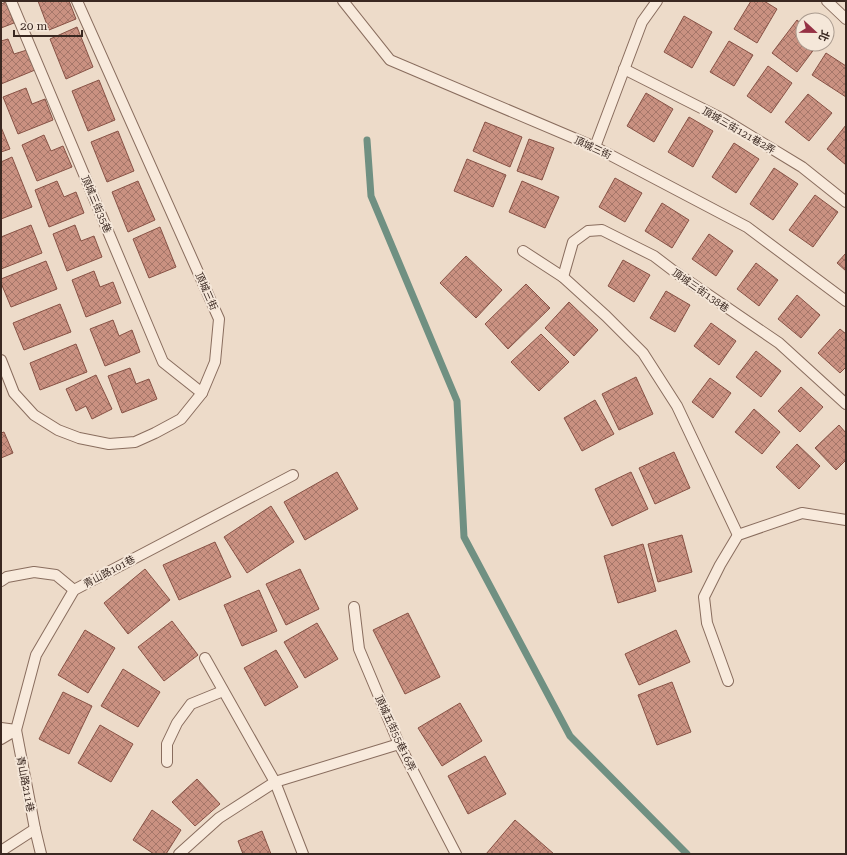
<svg xmlns="http://www.w3.org/2000/svg" width="847" height="855" font-family="'Roboto Serif','Noto Sans TC',serif">
<defs>
<pattern id="building-cross-hatch" width="8" height="8" patternUnits="userSpaceOnUse"><rect width="8" height="8" fill="#ca9181"/><path d="M0 0l8 8M0 8l8-8" fill="none" stroke="#a57669"/></pattern>
</defs>
<rect width="100%" height="100%" fill="#eddbc9"/>
<g fill="none" stroke-linecap="round" stroke-linejoin="round">
<polyline stroke="#709082" stroke-width="7" points="367,140 371,196 457,401 464,537 570,736 687,854"/>
</g>
<g fill="url(#building-cross-hatch)" stroke="#875245">
<polygon points="38,1 69,1 76,19 49,30"/>
<polygon points="751,1 764,1 777,9 757,43 734,29"/>
<polygon points="6,2 14,23 1,28 1,4"/>
<polygon points="684,16 712,32 692,68 664,52"/>
<polygon points="797,20 803,25 803,44 818,44 797,72 772,53"/>
<polygon points="77,27 93,67 66,79 50,39"/>
<polygon points="8,39 14,54 27,50 35,70 1,84 1,41"/>
<polygon points="729,41 753,55 734,86 710,72"/>
<polygon points="826,53 846,66 846,97 812,75"/>
<polygon points="768,66 792,83 771,113 747,96"/>
<polygon points="99,80 115,120 88,131 72,91"/>
<polygon points="26,88 32,104 45,99 53,120 18,134 3,97"/>
<polygon points="646,93 673,109 654,142 627,126"/>
<polygon points="808,94 832,113 809,141 785,122"/>
<polygon points="689,117 713,131 693,167 668,152"/>
<polygon points="485,122 522,137 510,167 473,151"/>
<polygon points="846,125 846,165 827,149"/>
<polygon points="1,127 10,149 1,152"/>
<polygon points="118,131 134,171 107,182 91,142"/>
<polygon points="44,135 51,151 63,146 72,167 37,181 22,145"/>
<polygon points="529,139 554,148 542,180 517,171"/>
<polygon points="734,143 759,159 736,193 712,177"/>
<polygon points="12,157 32,207 1,219 1,162"/>
<polygon points="467,159 506,175 493,207 454,191"/>
<polygon points="774,168 798,184 773,220 750,204"/>
<polygon points="615,178 642,193 625,222 599,207"/>
<polygon points="57,181 64,197 76,192 84,213 49,227 35,190"/>
<polygon points="138,181 155,220 128,232 112,192"/>
<polygon points="522,181 559,197 545,228 509,212"/>
<polygon points="815,195 838,212 813,247 789,230"/>
<polygon points="662,203 689,220 672,248 645,231"/>
<polygon points="31,225 42,253 1,269 1,237"/>
<polygon points="75,225 81,241 94,236 102,257 67,271 53,234"/>
<polygon points="160,227 176,267 149,278 133,239"/>
<polygon points="709,234 733,251 716,276 692,259"/>
<polygon points="846,253 846,271 837,263"/>
<polygon points="466,256 502,290 476,318 440,283"/>
<polygon points="623,260 650,275 634,302 608,286"/>
<polygon points="46,261 57,289 11,307 1,283 1,279"/>
<polygon points="756,263 778,280 759,306 737,289"/>
<polygon points="94,271 100,287 113,282 121,303 86,317 72,280"/>
<polygon points="526,284 550,308 508,349 485,324"/>
<polygon points="666,291 690,305 675,332 650,318"/>
<polygon points="797,295 820,315 801,338 778,319"/>
<polygon points="569,302 598,330 574,356 545,328"/>
<polygon points="60,304 71,332 24,350 13,323"/>
<polygon points="113,320 119,336 132,330 140,352 105,366 90,329"/>
<polygon points="711,323 736,341 719,365 694,346"/>
<polygon points="840,329 846,334 846,367 840,373 818,353"/>
<polygon points="541,334 569,362 539,391 511,362"/>
<polygon points="76,344 87,372 40,390 30,363"/>
<polygon points="756,351 781,371 761,397 736,377"/>
<polygon points="130,368 136,384 149,379 157,399 122,413 108,376"/>
<polygon points="96,375 112,409 92,419 86,406 76,411 66,389"/>
<polygon points="636,377 653,414 619,430 602,394"/>
<polygon points="710,378 731,393 713,418 692,402"/>
<polygon points="801,387 823,407 800,432 778,411"/>
<polygon points="595,400 614,434 582,451 564,418"/>
<polygon points="754,409 780,432 762,454 735,432"/>
<polygon points="839,425 846,433 846,460 836,470 815,448"/>
<polygon points="4,432 13,453 1,458 1,433"/>
<polygon points="797,444 820,466 799,489 776,467"/>
<polygon points="674,452 690,488 655,504 639,468"/>
<polygon points="337,472 358,509 305,540 284,502"/>
<polygon points="631,472 648,509 612,526 595,489"/>
<polygon points="271,506 294,542 247,573 224,537"/>
<polygon points="682,535 692,572 658,582 648,544"/>
<polygon points="215,542 231,577 179,600 163,565"/>
<polygon points="643,544 656,591 618,603 604,556"/>
<polygon points="145,569 170,600 128,634 104,603"/>
<polygon points="300,569 319,609 286,625 266,584"/>
<polygon points="259,590 277,631 242,646 224,605"/>
<polygon points="408,613 440,677 405,694 373,630"/>
<polygon points="172,621 198,655 164,681 138,647"/>
<polygon points="317,623 338,659 305,678 284,642"/>
<polygon points="85,630 115,648 88,693 58,675"/>
<polygon points="676,630 690,662 639,685 625,654"/>
<polygon points="276,650 298,687 265,706 244,668"/>
<polygon points="123,669 160,692 138,727 101,706"/>
<polygon points="672,682 691,732 657,745 638,695"/>
<polygon points="63,692 92,706 69,754 39,739"/>
<polygon points="460,703 482,741 442,766 418,728"/>
<polygon points="100,725 133,744 111,782 78,763"/>
<polygon points="485,756 506,794 468,814 448,776"/>
<polygon points="197,779 220,804 195,826 172,802"/>
<polygon points="152,810 181,830 166,854 154,854 133,840"/>
<polygon points="515,820 554,854 486,854"/>
<polygon points="262,831 271,854 243,854 238,841"/>
</g>
<g fill="none" stroke-linecap="round" stroke-linejoin="round">
<g stroke="#896d5e" stroke-width="12">
<g id="lane">
<polyline points="11,1 163,362 202,393"/>
<polyline points="343,1 390,60 595,147 747,227 846,301"/>
<polyline points="827,1 846,19"/>
<polyline points="624,69 723,119 802,167 846,202"/>
<polyline points="595,147 642,22 657,1"/>
<polyline points="523,251 563,277 606,316 643,353 677,406 738,535"/>
<polyline points="563,277 573,242 588,231 602,230 654,256 675,272 779,343 846,404"/>
<polyline points="1,360 14,393 34,415 58,430 79,438 109,444 135,442 155,433 181,419 202,393 215,362 219,319 77,1"/>
<polyline points="1,581 7,577 34,572 56,575 74,590"/>
<polyline points="354,607 359,649 399,744 456,854"/>
<polyline points="205,658 275,782 303,854"/>
<polyline points="728,681 707,623 704,597 720,565 738,535 802,513 846,520"/>
<polyline points="1,728 16,730 36,655 74,590 293,475"/>
<polyline points="1,739 16,730 35,829 41,854"/>
<polyline points="167,762 167,744 177,723 191,704 223,691"/>
<polyline points="1,851 35,829"/>
<polyline points="179,854 219,818 275,782 399,744"/>
</g>
</g>
<use href="#lane" stroke="#f8eadc" stroke-width="10"/>
</g>
<g text-anchor="middle" stroke-width="4" stroke-linejoin="round" paint-order="stroke">
<g font-size="10" fill="#3a2821" stroke="#f5e7d9">
<text transform="translate(739 130) rotate(30)" y="4">頂城三街121巷2弄</text>
<text transform="translate(593 147) rotate(25)" y="4">頂城三街</text>
<text transform="translate(97 204) rotate(67)" y="4">頂城三街35巷</text>
<text transform="translate(701 290) rotate(35)" y="4">頂城三街138巷</text>
<text transform="translate(207 291) rotate(66)" y="4">頂城三街</text>
<text transform="translate(109 571) rotate(-28)" y="4">青山路101巷</text>
<text transform="translate(396 733) rotate(65)" y="4">頂城五街55巷16弄</text>
<text transform="translate(26 784) rotate(79)" y="4">青山路211巷</text>
</g>
</g>
<rect width="847" height="855" fill="none" stroke="#3a2821" stroke-width="4"/>
<g transform="translate(815 32) rotate(112)"><circle r="19" fill="#f5e7d9" stroke="#aa9b8f"/>
<path d="M0-3L7 15L0 10L-7 15Z" fill="#963145"/>
<text y="-6" font-size="11" font-weight="bold" text-anchor="middle" fill="#3a2821">北</text>
</g>
<path d="M14 30v6h68v-6" fill="none" stroke="#3a2821" stroke-width="2"/>
<text x="20" y="30" font-size="12" fill="#3a2821" stroke="#f5e7d9" stroke-width="3" paint-order="stroke">20 m</text>
</svg>
